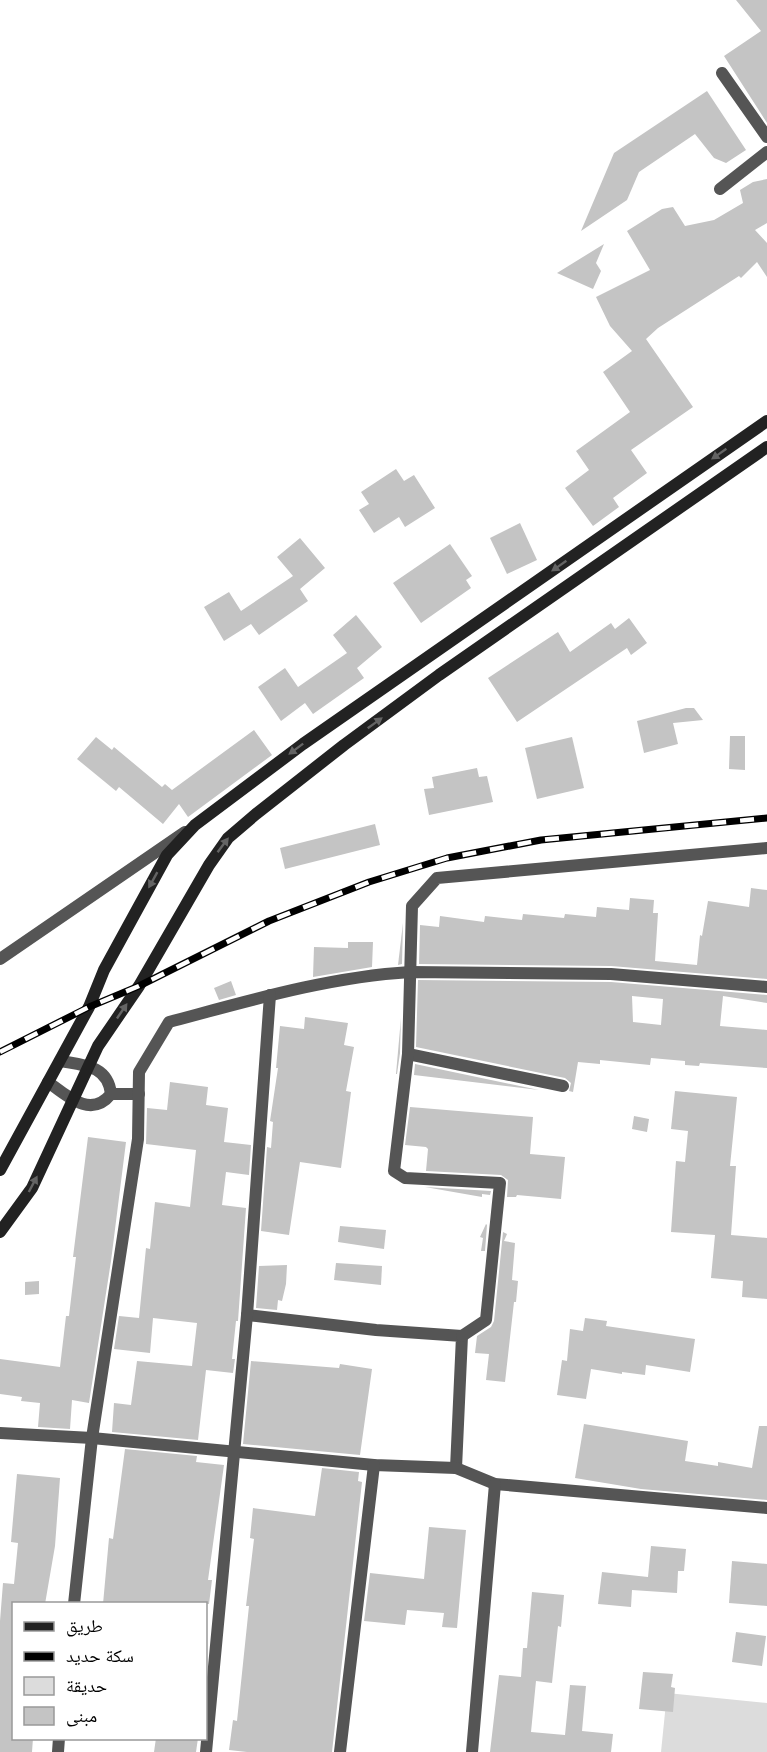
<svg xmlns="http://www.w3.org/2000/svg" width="767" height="1752" font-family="'PT Sans','Noto Naskh Arabic',sans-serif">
<rect width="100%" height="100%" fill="#fff"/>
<polygon fill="#dcdcdc" points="667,1693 767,1703 767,1752 661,1752"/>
<g fill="#c4c4c4" fill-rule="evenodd">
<polygon points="736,0 767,0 767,123 724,56 761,31"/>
<polygon points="707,91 746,150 726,163 714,158 695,134 639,172 627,200 581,231 614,153"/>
<polygon points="767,179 767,223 755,230 767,243 767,277 757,262 741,278 739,276 658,328 646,339 693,407 631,450 647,473 613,498 619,507 593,526 565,488 589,470 576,451 630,412 603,372 632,351 610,326 596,297 650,270 627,231 662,209 673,207 685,226 714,220 743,203 740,190 753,182"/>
<polygon points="604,244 596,263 601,271 593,289 557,273"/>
<polygon points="396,469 404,481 414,475 435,508 405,527 399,517 374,533 359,510 369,504 361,492"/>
<polygon points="520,523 537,560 507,574 490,538"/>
<polygon points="300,538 325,568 300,589 308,601 259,635 251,624 224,641 204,607 229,592 241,611 293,576 277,557"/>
<polygon points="450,544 472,576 466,580 471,588 421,623 393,583"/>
<polygon points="356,615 382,647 357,668 364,678 313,714 305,703 281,721 258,687 285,668 298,687 347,653 333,635"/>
<polygon points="629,618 647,643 631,655 627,648 517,722 488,678 558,632 570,652 611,623 615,629"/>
<polygon points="686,708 694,708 703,720 673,723 678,744 644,753 637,721"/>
<polygon points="254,730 272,755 188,817 179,804 163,824 119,787 116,791 77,759 96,737 112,750 114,747 162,787 165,784 172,790"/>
<polygon points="730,736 745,736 745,770 729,769"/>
<polygon points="572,737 584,788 537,799 525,748"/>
<polygon points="477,768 479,777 487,776 493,802 429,815 424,789 434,788 432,777"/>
<polygon points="375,824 380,845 285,869 280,848"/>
<polygon points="751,888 767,890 767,979 611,966 419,964 420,925 439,927 440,916 484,922 485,916 522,920 523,914 564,918 565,914 596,917 597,907 629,910 630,898 654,900 653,913 658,913 655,961 697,965 700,935 702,936 708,901 749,907"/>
<polygon points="403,923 402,964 398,965"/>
<polygon points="348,942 373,942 372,967 313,977 314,947 348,948"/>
<path d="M418,980L611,982L767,995V1003L723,996L720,1026L767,1030V1068L700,1063L699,1066L685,1065V1061L651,1058L650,1065L600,1060V1064L578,1062L573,1092L569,1091L571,1083L565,1078L416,1047ZM632,996L663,999L661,1025L633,1022Z"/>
<polygon points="231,981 236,995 219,1000 214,988"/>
<polygon points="305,1017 348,1023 344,1045 354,1047 346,1091 351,1092 341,1168 300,1162 289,1235 261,1231 267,1147 271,1148 273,1122 270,1121 278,1068 276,1068 280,1026 304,1029"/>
<polygon points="401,1018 400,1053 397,1074 396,1074"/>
<polygon points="415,1064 539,1090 414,1075"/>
<polygon points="170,1082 208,1087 206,1105 228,1108 224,1142 251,1145 249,1175 226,1172 222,1205 246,1208 238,1321 236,1321 232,1359 235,1359 233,1373 206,1370 198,1440 112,1432 114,1403 131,1405 137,1361 192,1366 197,1323 153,1318 150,1353 114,1349 119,1316 139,1318 146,1248 150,1249 155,1202 190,1207 196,1150 146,1144 147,1108 167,1110"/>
<polygon points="675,1091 737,1097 730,1166 736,1166 731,1235 767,1238 767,1299 742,1297 743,1281 711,1278 715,1235 671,1232 676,1161 685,1162 688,1131 671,1129"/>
<polygon points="410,1107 533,1117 530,1154 565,1157 561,1199 517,1195 516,1197 507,1197 508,1180 501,1175 426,1171 428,1149 426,1147 405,1145"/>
<polygon points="634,1116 649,1119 647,1132 632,1129"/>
<polygon points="88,1137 126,1142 111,1261 89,1403 72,1400 70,1429 38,1427 40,1403 21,1401 22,1397 0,1394 0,1359 60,1367 66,1316 69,1316 76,1257 73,1257"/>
<polygon points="425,1187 491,1191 490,1195 482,1194 482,1197"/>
<polygon points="486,1224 487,1225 485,1251 481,1251 483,1238 480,1237"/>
<polygon points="340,1226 386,1230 384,1249 338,1242"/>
<polygon points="503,1232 507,1234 504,1241 515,1243 512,1280 518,1281 516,1302 514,1302 505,1382 486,1380 489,1354 475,1353 477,1336 491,1327 494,1321"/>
<polygon points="336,1263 382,1266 381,1285 334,1280"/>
<polygon points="287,1265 286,1284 282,1301 278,1300 277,1310 256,1308 259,1266"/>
<polygon points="39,1281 39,1294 25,1295 25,1282"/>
<polygon points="585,1318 607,1321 606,1326 695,1339 690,1372 646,1365 645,1375 622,1372 622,1374 591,1369 586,1399 557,1395 562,1360 567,1361 570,1329 583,1331"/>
<polygon points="251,1361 339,1368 340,1364 372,1369 360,1455 243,1444"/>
<polygon points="584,1424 688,1441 685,1461 718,1466 718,1462 752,1468 759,1426 767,1426 767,1500 641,1489 575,1478"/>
<polygon points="125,1449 197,1456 196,1462 224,1465 208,1580 212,1580 209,1604 103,1604 109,1538 113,1539"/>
<polygon points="322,1468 359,1472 358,1481 362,1482 332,1752 247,1752 229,1750 233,1720 237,1721 249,1606 246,1606 254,1539 250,1538 253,1508 315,1516"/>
<polygon points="17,1474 60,1478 55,1546 45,1604 14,1604 14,1738 33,1738 32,1752 0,1752 0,1621 3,1583 14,1584 18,1543 11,1542"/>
<polygon points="429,1527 466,1530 457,1628 442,1627 444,1613 407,1610 405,1625 364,1621 370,1573 424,1579"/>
<polygon points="651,1546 686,1549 684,1571 678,1571 677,1593 632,1590 631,1607 598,1604 602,1572 648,1577"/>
<polygon points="732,1561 767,1564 767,1606 729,1603"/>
<polygon points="532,1592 564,1595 561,1627 558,1626 552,1683 536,1681 531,1732 565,1735 570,1685 586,1686 582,1731 613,1734 611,1752 490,1752 499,1675 521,1677 523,1648 527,1648"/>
<polygon points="736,1632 766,1636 762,1666 732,1662"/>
<polygon points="643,1672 673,1674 671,1687 675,1688 673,1712 639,1709"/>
<polygon points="156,1738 198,1738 196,1752 154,1752"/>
</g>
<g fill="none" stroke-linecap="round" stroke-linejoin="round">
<g stroke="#555" stroke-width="12">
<polyline points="722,73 767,137"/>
<polyline points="720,189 767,152"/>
<polyline points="0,959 185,832"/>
<polyline points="408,1054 563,1086"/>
<path d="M48,1082C67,1096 91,1119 111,1094C108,1065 83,1065 60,1061"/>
<polyline points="111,1094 139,1094"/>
<polyline points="247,1315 376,1330 462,1336 456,1468"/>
<polyline points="462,1336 486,1320 500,1183 405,1178 394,1171 408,1054 412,906 437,878 767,848"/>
<polyline points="0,1433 92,1438 374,1465 456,1468 495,1484 767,1508"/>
<path d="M74,1604L92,1438L138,1139L139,1072L169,1022C248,1001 328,977 410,972L611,974L767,987"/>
<polyline points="58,1752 59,1738"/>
<polyline points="206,1752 247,1315 270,995"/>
<polyline points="340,1752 374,1465"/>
<polyline points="472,1752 495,1484"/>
</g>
<g stroke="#222" stroke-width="12">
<polyline points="0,1170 89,1007 104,970 167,855 195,825 303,744 767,421"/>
<polyline points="0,1232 32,1188 98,1046 139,986 209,865 228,838 256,814 344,745 439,675 767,447"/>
</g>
<g stroke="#000" stroke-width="7">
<polyline id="rail" points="0,1052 89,1007 139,986 269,921 369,882 447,858 541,840 767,818"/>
</g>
<use href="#rail" stroke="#fff" stroke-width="4.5" stroke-dasharray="14" stroke-linecap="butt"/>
</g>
<defs><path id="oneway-solid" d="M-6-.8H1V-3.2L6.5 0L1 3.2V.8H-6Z" transform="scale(1.5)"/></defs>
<g fill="#646464">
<use href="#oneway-solid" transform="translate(719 454) rotate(145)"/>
<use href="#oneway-solid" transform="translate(559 566) rotate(145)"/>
<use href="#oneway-solid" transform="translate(375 723) rotate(-36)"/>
<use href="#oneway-solid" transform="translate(296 749) rotate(143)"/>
<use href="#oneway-solid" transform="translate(223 845) rotate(-53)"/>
<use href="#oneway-solid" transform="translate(153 880) rotate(119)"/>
<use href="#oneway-solid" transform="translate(122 1011) rotate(-56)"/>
<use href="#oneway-solid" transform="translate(33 1184) rotate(-62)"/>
</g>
<rect x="12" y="1602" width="195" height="138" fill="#ffffff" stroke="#999999" stroke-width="1.5"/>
<rect x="24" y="1622" width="30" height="9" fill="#222222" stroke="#999999" stroke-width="1.5"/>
<text x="66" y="1632" font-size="18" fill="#000000">طريق</text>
<rect x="24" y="1652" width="30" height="9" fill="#000000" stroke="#999999" stroke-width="1.5"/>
<text x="66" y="1662" font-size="18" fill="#000000">سكة حديد</text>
<rect x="24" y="1677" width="30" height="18" fill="#dcdcdc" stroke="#999999" stroke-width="1.5"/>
<text x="66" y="1692" font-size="18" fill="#000000">حديقة</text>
<rect x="24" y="1707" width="30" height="18" fill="#c4c4c4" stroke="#999999" stroke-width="1.5"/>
<text x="66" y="1722" font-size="18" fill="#000000">مبنى</text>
</svg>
